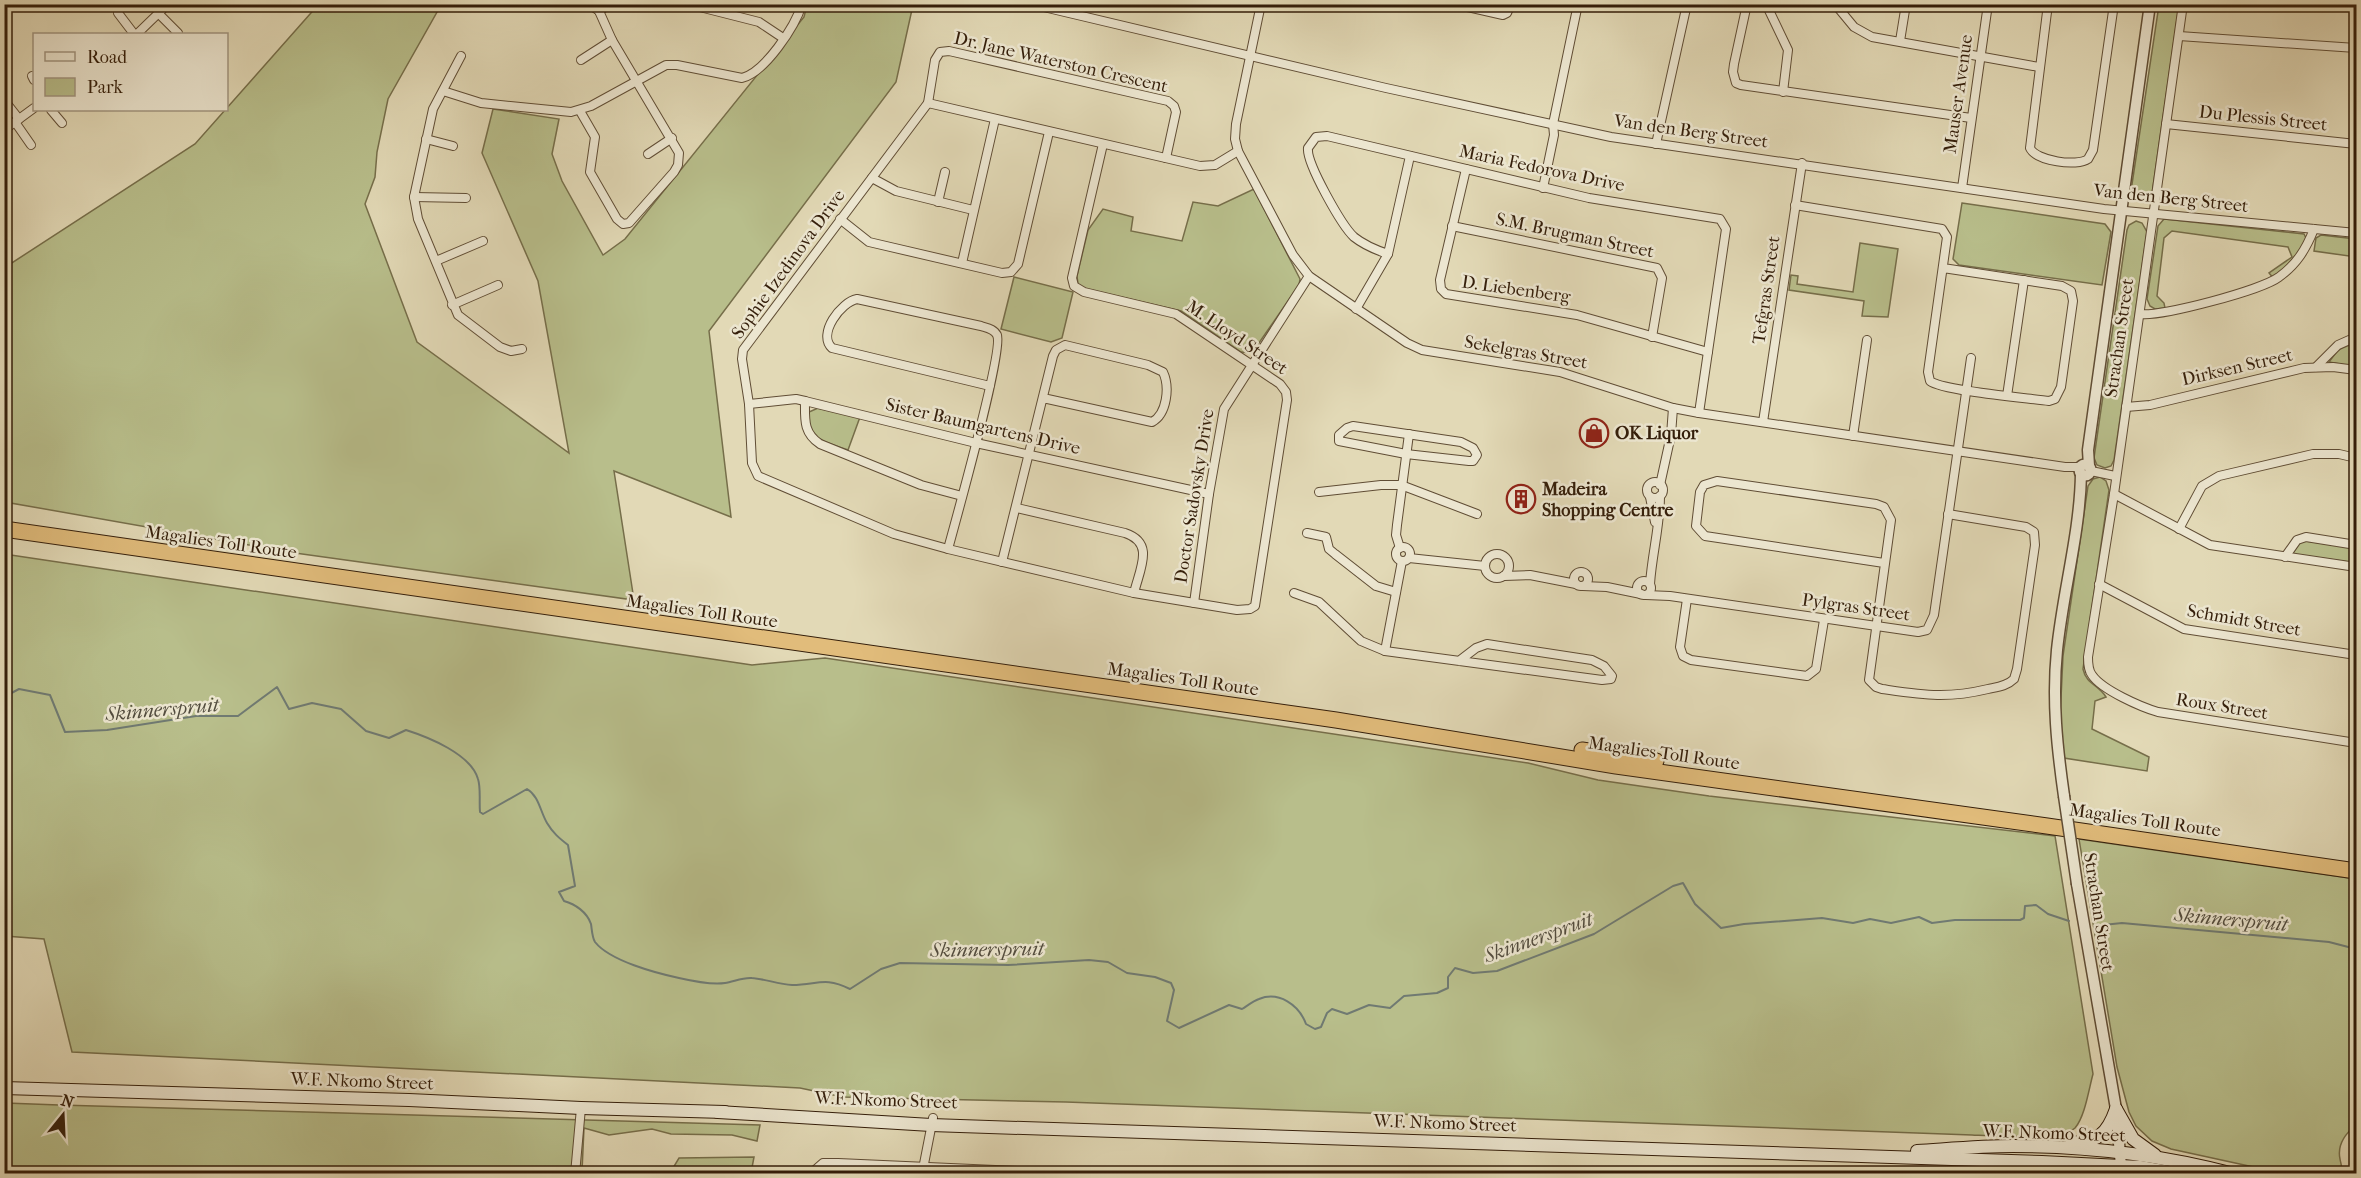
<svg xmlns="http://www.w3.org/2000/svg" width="2361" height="1178" font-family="'IM FELL French Canon',serif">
<rect width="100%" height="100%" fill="#e2d9b6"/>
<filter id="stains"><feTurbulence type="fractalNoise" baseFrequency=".00333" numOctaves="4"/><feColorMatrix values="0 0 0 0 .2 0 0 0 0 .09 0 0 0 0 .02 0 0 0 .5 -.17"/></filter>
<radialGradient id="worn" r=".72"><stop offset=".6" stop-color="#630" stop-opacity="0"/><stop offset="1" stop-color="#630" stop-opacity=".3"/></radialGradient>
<g fill="#b8be8b" stroke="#766e4a" stroke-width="1.5">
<polygon points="318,5 441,5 388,99 377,152 375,177 365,204 417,342 569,453 538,281 482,153 493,109 559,119 552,154 562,181 603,255 625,239 804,17 807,5 913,5 896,82 709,331 731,517 614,471 634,600 295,553 5,502 4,268 195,144"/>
<polygon points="2159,5 2179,5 2152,194 2149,199 2143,201 2135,199 2131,191"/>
<polygon points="1254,189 1300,279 1299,285 1252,353 1241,352 1181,311 1082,288 1078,284 1077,276 1088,230 1103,209 1133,217 1131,231 1182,241 1193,202 1218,206"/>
<polygon points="1962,203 2105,224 2111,232 2102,285 1959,265 1953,259"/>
<polygon points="2164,219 2304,234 2306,238 2304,248 2274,279 2269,273 2292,257 2288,247 2172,231 2164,238 2157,296 2164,303 2165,308 2155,309 2150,306 2147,299 2158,226"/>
<polygon points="2136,221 2142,223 2147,232 2114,460 2111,466 2105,468 2097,465 2094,458 2127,230 2129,225"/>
<polygon points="2321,235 2356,239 2356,257 2314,251 2316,238"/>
<polygon points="1860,243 1898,249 1888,317 1862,316 1864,301 1789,290 1791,275 1798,276 1797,284 1853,292"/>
<polygon points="1014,277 1073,292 1062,338 1051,342 1001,329"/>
<polygon points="2356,342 2356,367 2329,362 2338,350"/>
<path d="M818,408L860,417L848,450C826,442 806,440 809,412Z"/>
<path d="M2100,477L2106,481L2109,490L2083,669C2086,684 2099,685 2106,697L2095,701L2092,729L2149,757L2147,771L2064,758L2060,719L2063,656L2088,486L2093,479Z"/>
<polygon points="2306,541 2356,548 2356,563 2292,554 2300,542"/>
<path d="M4,554L752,665L825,658L1528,763L1598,780L1709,796L2055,836L2093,1074C2089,1088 2085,1117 2075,1128C2062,1141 1993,1136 1972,1135L1066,1102L843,1097L800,1088L72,1052L44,939L5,936Z"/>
<path d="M2079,839L2356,879V1125C2346,1133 2337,1145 2340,1159C2341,1165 2343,1167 2340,1173H2281L2171,1149L2152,1141L2136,1126L2129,1112L2117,1067Z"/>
<polygon points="5,1103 59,1105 760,1125 757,1141 732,1135 671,1134 652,1129 609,1135 584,1128 582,1171 601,1169 603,1173 313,1174 279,1167 268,1174 5,1174"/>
<polygon points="754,1157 751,1173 670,1173 679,1158"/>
</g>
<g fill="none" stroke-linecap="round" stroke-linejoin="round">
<g stroke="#707a72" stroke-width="2">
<path d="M4,697L19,689L50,695L65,732L107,730L196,716H238L277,687L289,709L312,703L341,709L366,731L389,738L406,730C428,737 471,754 478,779C481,788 479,802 480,812L483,814L527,789C539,796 540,811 547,823C553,833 559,838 568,845L575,886L559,892L564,901C575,904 587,912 591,924C592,930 592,937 595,942C610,961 656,973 679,978C692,981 711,985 725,983C733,982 743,977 752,978C765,979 778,984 792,985C818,985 824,976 850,989L881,969L900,963L1008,965L1089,960L1108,962L1127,973L1155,977L1171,983L1174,990L1167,1021L1179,1028L1229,1005L1242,1009C1247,1006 1253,1001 1259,999C1279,991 1299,1005 1306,1024L1315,1029L1321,1027L1327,1013L1332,1009L1347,1014L1369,1005L1390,1008L1404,996L1437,993L1448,988V977L1455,968L1473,973L1497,971L1594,934L1673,886L1683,883L1695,904L1721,928L1744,924L1822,918L1853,923L1870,919L1891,923L1919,917L1932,923L1955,920H2020L2024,918L2025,906L2036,905L2048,914L2069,921"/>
<polyline points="2103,925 2122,923 2329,942 2356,949"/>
</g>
<g stroke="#604d35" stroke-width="10">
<g id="minor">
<polyline points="202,4 203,6"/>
<polyline points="688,4 759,22 783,38"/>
<polyline points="1031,4 1386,88 1611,137 2104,209 2356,233"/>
<polyline points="1261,4 1236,124 1235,139 1238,151 1293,255 1309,276 1407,343 1422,350 1560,372 1673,408 1699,413 2065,467 2080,467"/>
<polyline points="1747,4 1734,64 1733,72 1736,83 1741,85 1971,118"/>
<polyline points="1766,4 1788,50 1783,92"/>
<polyline points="1835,4 1854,27 1872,37 2039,67"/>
<path d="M2048,4L2030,148C2036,161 2077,167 2088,159L2093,150L2114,4"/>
<path d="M2183,4L2114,494L2088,657C2088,663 2088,670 2092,675C2102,690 2141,707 2158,712L2356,743"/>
<polyline points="1459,5 1503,15 1507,13 1511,4"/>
<polyline points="599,11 610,4"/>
<polyline points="118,13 134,34"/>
<polyline points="159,14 178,33"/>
<polyline points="137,34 168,4"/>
<polyline points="2179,36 2356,48"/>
<polyline points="1900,41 1906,4"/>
<polyline points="461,56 433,109 414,197 418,219 458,315 500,347 511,351 522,349"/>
<polyline points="581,60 612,40"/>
<polyline points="32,76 34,80"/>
<path d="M443,91L481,103L571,112L591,106L666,65H677L742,78C765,72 795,27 802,4"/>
<polyline points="4,100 19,119"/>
<polyline points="928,103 1200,166 1215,165 1238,151"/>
<polyline points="51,110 62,123"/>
<polyline points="580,111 595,137 590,172 617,219 623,224 629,223 674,172 678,165 679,153 612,40 599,11 589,4"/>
<polyline points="15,122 31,145"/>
<polyline points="2166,124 2356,144"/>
<polyline points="4,130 34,108"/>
<polyline points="426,139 453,146"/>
<polyline points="1103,144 1072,278 1074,286 1084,292 1176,314 1280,384 1286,392 1287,400 1255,606 1250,609 1237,610 1134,593 948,549 894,534 758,476 752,463 749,404 742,359 743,350 928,103 935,60 940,52 949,51 1168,101 1174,106 1176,112 1166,158"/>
<polyline points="1656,144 1687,4"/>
<polyline points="648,154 672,138"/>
<polyline points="1466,169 1440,280 1441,289 1446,294 1577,315 1708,352"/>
<polyline points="872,178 896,191 973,210"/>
<polyline points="1543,188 1554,135 1553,124 1578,4"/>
<polyline points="1962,188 1988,4"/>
<polyline points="414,197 466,198"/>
<polyline points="938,202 945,172"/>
<path d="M1795,205L1942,229L1947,237L1928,372L1930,381C1943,391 2028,398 2049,401L2055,399L2061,387L2073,301L2071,291L2062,286L1943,268"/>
<polyline points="840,219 869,242 1002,273 1011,272 1018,264 1049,132"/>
<polyline points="1452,226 1657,268 1662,278 1652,337"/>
<path d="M1388,254C1376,250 1364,245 1354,237C1342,226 1306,163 1308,148L1316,137L1327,136L1589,198L1720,219L1726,229L1699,413"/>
<polyline points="436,261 483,241"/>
<polyline points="962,263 995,119"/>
<polyline points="452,305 498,285"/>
<polyline points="1356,309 1388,254 1410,156"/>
<path d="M2140,314C2161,317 2262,290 2279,277C2297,264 2306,249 2314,229"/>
<polyline points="2316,367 2338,345 2356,337"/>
<polyline points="2007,396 2024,280"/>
<path d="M805,401C805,419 803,433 820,444L921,485L962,496"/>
<polyline points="749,404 796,399 805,401 976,443 1209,494"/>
<polyline points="2126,407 2150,405 2304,368 2333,367 2356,370"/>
<polyline points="1763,422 1802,163"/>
<polygon points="1353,426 1461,442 1473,448 1477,455 1473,461 1469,461 1406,454 1339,441 1339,435 1347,428"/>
<polyline points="1853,436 1867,340"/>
<polyline points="2091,471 2115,476"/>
<circle cx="1655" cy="490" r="8"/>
<polyline points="1660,485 1671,435 1673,408"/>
<polyline points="1319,492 1381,485 1401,485 1477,514"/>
<polyline points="2114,494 2210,545 2356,567"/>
<polyline points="1650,497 1655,522"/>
<path d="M1017,508L1125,533C1155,543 1140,568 1134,593"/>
<polyline points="2179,529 2202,486 2219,476 2313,454 2339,454 2356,458"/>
<polyline points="1307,533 1326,537 1329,549 1335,554 1376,586 1396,592"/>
<circle cx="1403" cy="554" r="7"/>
<polyline points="1400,548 1396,535 1397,525 1409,434"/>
<path d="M948,549C955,523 1004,349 997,335C994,329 987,328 981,326L857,299C841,302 817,334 832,348L990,386"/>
<circle cx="1497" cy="566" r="12"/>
<polyline points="2285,557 2297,540 2306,537 2356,545"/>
<polyline points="1409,558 1485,566"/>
<path d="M1002,562L1053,356L1056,350L1065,345L1148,365L1163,372C1170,387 1167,414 1152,422L1043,398"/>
<path d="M1884,563L1705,536L1696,526L1700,492L1704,485L1717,481L1876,504L1884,507L1891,520L1869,680L1876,687L1882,689C1924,695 1946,699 1988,689C1997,687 2007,686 2014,679L2017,669L2035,545L2034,532L2026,527L1948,514"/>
<circle cx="1581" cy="579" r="7"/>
<polyline points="1504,576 1530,575 1576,584"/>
<circle cx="1644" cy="588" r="7"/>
<path d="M1650,584C1652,554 1660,526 1660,496"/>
<polyline points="2099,584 2184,629 2356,655"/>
<polyline points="1583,586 1607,587 1641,594"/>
<polyline points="1294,593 1319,602 1361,641 1385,651 1602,680 1611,679 1612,676 1604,666 1592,660 1487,644 1476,648 1459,661"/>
<polyline points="1646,595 1670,596 1918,632 1927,630 1934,615 1971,358"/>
<polyline points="1687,599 1680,647 1683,656 1691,660 1807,676 1816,669 1824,620"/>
<polyline points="1194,603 1209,494 1224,409 1309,276"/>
<polyline points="1385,651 1402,561"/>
<polyline points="575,1174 581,1108"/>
<polyline points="814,1174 815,1170 823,1163 838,1163 1086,1174"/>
<polyline points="922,1174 933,1118"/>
</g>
</g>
<g stroke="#604d35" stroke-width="13">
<g id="tertiary">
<circle cx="2085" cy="470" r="5.5"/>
<polyline points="2089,466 2088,450 2150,4"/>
<path d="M2064,796C2057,747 2052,700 2057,650C2063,591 2080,533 2081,474"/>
<polyline points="2077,884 2116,1109 2121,1166"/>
</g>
</g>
<g stroke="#341e0a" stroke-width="14">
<g id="secondary">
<polyline points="4,1088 409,1100 581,1108 725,1112"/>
<polyline points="2116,1109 2133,1139 2155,1155"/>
<polyline points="718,1112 931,1125 2042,1162 2140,1167 2180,1174"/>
<path d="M2071,1143C2097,1142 2107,1135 2116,1109"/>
<path d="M1917,1151C1949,1149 1981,1146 2013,1146C2087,1146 2162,1155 2234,1174"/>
</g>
</g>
<g stroke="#341e0a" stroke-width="17">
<g id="motorway">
<polyline points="4,529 1336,720 1616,766 2047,826 2356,871"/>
<polyline points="1582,750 1656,761"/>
</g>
</g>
<use href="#minor" stroke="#ece6d0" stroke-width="8"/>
<use href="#tertiary" stroke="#ece6d0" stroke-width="10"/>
<use href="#secondary" stroke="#ece6d0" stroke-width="12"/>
<use href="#motorway" stroke="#e1bc7b" stroke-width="15"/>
<g stroke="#604d35" stroke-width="13" stroke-linecap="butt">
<polyline id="tertiary-bridge" points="2064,796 2077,884"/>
</g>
<use href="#tertiary-bridge" stroke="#ece6d0" stroke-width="10"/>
</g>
<defs>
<g id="shop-ring" transform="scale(1.5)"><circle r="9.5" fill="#ece6d0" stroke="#8f2418" stroke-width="1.5"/><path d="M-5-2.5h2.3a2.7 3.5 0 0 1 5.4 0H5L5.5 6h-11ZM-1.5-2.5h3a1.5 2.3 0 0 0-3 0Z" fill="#8f2418"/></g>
<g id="building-ring" transform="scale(1.5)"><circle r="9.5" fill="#ece6d0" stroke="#8f2418" stroke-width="1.5"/><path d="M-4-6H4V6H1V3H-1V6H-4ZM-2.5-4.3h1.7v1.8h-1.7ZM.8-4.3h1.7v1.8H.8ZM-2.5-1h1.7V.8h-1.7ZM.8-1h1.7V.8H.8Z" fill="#8f2418"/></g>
</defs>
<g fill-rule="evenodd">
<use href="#shop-ring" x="1594" y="433"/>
<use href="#building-ring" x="1521" y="499"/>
</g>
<g text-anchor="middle" stroke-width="5" stroke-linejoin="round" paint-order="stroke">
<g font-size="18" fill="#341e0a" stroke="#ece6d0">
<text transform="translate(1061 62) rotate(13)" y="6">Dr. Jane Waterston Crescent</text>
<text transform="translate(1958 94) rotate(-82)" y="6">Mauser Avenue</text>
<text transform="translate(2263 118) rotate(6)" y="6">Du Plessis Street</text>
<text transform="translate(1691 131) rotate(8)" y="6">Van den Berg Street</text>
<text transform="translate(1542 168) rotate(12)" y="6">Maria Fedorova Drive</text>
<text transform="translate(2171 198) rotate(6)" y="6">Van den Berg Street</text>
<text transform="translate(1575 235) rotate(12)" y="6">S.M. Brugman Street</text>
<text transform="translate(788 264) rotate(-54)" y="6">Sophie Izedinova Drive</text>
<text transform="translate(1516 289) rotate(8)" y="6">D. Liebenberg</text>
<text transform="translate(1766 290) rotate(-82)" y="6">Tefgras Street</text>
<text transform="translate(1237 337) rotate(34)" y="6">M. Lloyd Street</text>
<text transform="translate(2119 338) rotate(-82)" y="6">Strachan Street</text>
<text transform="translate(1526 352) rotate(10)" y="6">Sekelgras Street</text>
<text transform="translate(2237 367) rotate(-13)" y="6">Dirksen Street</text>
<text transform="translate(983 426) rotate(13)" y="6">Sister Baumgartens Drive</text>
<text transform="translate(1194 496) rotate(-81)" y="6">Doctor Sadovsky Drive</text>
<text transform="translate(221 542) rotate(8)" y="6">Magalies Toll Route</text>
<text transform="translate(1856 607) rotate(8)" y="6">Pylgras Street</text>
<text transform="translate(702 611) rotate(8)" y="6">Magalies Toll Route</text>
<text transform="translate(2244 620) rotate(10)" y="6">Schmidt Street</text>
<text transform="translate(1183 679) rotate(8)" y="6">Magalies Toll Route</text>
<text transform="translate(2222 706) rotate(9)" y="6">Roux Street</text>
<text transform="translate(1664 753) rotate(8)" y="6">Magalies Toll Route</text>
<text transform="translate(2145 820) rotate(8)" y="6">Magalies Toll Route</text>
<text transform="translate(2099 912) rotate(81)" y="6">Strachan Street</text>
<text transform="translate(362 1081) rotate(2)" y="6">W.F. Nkomo Street</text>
<text transform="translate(886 1100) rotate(2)" y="6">W.F. Nkomo Street</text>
<text transform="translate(1445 1123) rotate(2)" y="6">W.F. Nkomo Street</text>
<text transform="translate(2054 1133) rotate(2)" y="6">W.F. Nkomo Street</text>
</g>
<g font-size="18" font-weight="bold" fill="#341e0a" stroke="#ece6d0" text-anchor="start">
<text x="1615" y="439">OK Liquor</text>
<text x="1542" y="495">Madeira<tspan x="1542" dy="21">Shopping Centre</tspan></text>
</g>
<g font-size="20" font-style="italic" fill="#524c3e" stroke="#ece6d0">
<text transform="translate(162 709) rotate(-5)" y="7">Skinnerspruit</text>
<text transform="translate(2231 919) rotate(5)" y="7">Skinnerspruit</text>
<text transform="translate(1538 937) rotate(-20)" y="7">Skinnerspruit</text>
<text transform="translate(987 949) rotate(-1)" y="7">Skinnerspruit</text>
</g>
</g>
<rect width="2361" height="1178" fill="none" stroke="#e2d9b6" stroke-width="24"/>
<rect x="6" y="6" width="2349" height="1166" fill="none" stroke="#341e0a" stroke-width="3"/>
<rect x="12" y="12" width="2337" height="1154" fill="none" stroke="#341e0a" stroke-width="1.5"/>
<rect x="33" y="33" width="195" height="78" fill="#ece6d0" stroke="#a29681" stroke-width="1.5"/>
<rect x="45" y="52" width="30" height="9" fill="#ece6d0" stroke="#a29681" stroke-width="1.5"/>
<text x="87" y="63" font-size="18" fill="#341e0a">Road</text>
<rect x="45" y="78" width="30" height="18" fill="#b8be8b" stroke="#a29681" stroke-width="1.5"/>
<text x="87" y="93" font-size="18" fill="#341e0a">Park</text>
<g transform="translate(63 1115) rotate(18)" stroke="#ece6d0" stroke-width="4.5" paint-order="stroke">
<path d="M0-4.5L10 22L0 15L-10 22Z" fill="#341e0a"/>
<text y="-9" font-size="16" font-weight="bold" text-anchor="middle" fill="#341e0a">N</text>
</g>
<rect width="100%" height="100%" filter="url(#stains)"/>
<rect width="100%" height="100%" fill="url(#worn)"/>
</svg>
